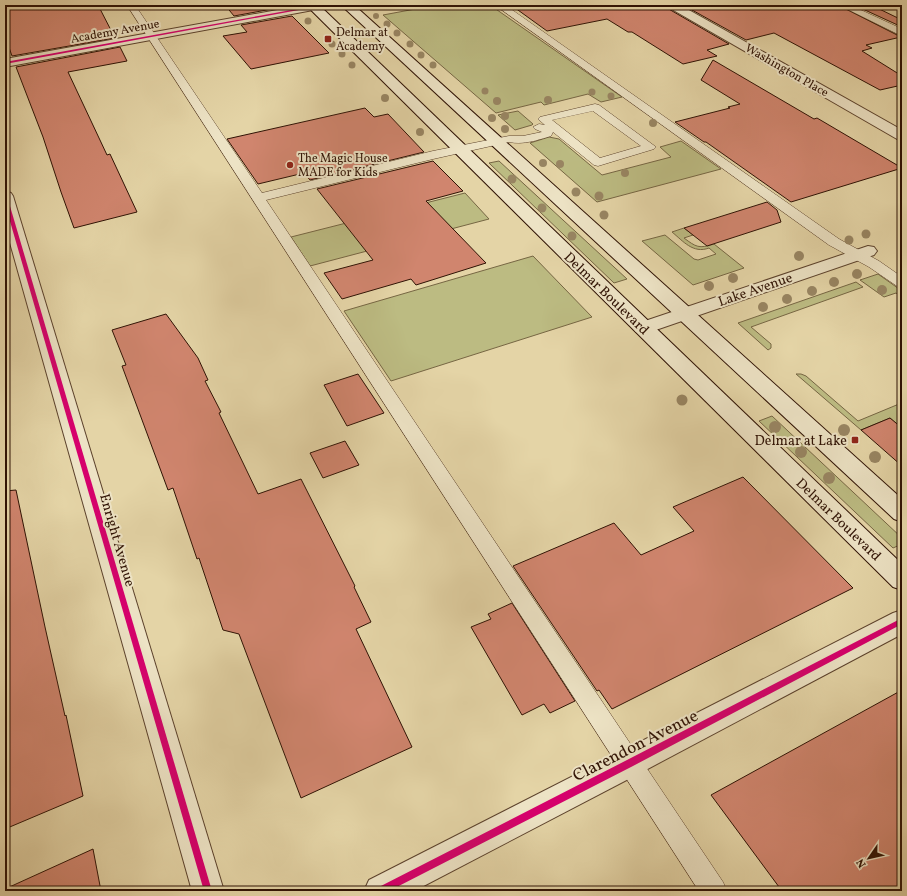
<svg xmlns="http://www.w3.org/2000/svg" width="907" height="896" font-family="Vollkorn,serif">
<rect width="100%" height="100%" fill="#e4d4a6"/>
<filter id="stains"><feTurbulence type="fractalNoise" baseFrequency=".005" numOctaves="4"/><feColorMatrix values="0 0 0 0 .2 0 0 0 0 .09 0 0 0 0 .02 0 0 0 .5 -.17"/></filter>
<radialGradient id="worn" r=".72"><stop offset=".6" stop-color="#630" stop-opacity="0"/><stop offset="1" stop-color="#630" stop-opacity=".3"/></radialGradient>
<g fill="#bcbb82" stroke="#766643">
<polygon points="437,5 490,5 622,97 601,102 588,94 544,105 541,102 496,113 383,15"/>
<polygon points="518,111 533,124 532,125 515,130 498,115"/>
<polygon points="549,137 559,139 602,175 671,157 660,147 681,141 721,169 597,202 530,143"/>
<polygon points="499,161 627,279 614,283 489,163"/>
<polygon points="465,193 489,219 310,266 291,237"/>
<path d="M684,228L693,235L684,238C696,247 699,249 714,244L744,268L693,285L642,241L665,235L694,259L698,260L716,254L709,248C693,254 683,241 672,232Z"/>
<polygon points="533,256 592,317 391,381 344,311"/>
<polygon points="878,274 902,291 902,297 896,293 884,297 860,280"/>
<polygon points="856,282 863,287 751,327 771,344 771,348 768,350 738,323"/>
<polygon points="796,374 801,374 806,376 858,421 899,404 902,406 902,428 890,418 861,430"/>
<polygon points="772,416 902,538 902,544 893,548 759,421"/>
</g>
<g fill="#d0856e" stroke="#2f1204">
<polygon points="5,5 98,5 115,38 12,56 5,36"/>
<polygon points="225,5 281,5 283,7 234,16"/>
<polygon points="511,5 664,5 667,8 729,44 707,50 717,56 683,64 632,32 628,32 607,19 547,31"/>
<polygon points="683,5 838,5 901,37 866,45 872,48 862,51 902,76 902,85 880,90 774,33 746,40"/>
<polygon points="854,5 871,5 902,20 902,27"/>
<polygon points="292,16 329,53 251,69 223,36 247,32 241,25"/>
<polygon points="120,47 127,61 68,72 107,155 110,154 137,212 74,228 61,192 43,137 16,67"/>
<polygon points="713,60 814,119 817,118 902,168 791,202 706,142 704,142 675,122 730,108 728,107 740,104 701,80"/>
<polygon points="365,108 374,117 388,114 424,152 310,180 304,173 258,184 227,139"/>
<polygon points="433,161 463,191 426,201 486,263 416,285 411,279 342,299 324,273 373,260 317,189"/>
<polygon points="767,202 777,210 781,222 707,246 684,228"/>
<polygon points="166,314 198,358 208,380 205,381 221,412 219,413 258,494 301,479 355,586 354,587 371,622 356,629 412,747 301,798 239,634 223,630 199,558 197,559 173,488 168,490 122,366 126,365 112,330"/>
<polygon points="358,374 384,413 347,426 324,385"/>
<polygon points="890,418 902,428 902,466 861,430"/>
<polygon points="345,441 359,465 323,478 310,453"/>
<polygon points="743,477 853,588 612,709 599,690 597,691 513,566 614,523 641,555 694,531 673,507"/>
<polygon points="16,490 45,627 65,716 66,715 83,796 5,829 5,491"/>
<polygon points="512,603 575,701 550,713 544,704 522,715 471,627 491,619 488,614"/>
<polygon points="902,690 902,891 782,891 711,795"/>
<polygon points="93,849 101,891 5,891 5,889"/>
</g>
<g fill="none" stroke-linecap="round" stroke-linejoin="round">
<g stroke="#5c422c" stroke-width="1">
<g id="service">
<path d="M127,5H135L262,193L433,151L509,136H523L542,132L535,129L533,127L539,124L545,125L538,119L540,117L595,104L599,105L656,147L654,149L598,166L594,165L553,132L551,136C537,140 524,145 509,142L433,159L266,200L723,882L727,891H699ZM593,111L641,146L600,158L552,120Z"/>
<polygon points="495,5 505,5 839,239 879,261 902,277 902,287 897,286 869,267 829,245"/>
<polygon points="839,5 850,5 902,29 902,36"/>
</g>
</g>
<g stroke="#5c422c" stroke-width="2">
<g id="minor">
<polygon points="305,5 330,5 328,7 324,8 5,67 5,59"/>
<polygon points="666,5 680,5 902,130 902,140 897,139 668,7"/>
<polygon points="5,191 11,193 13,196 224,891 192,891 5,225"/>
<polygon points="868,246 874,247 877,251 874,255 650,332 643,334 636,332 633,328 636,324"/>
<polygon points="902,610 902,634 640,773 414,891 364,891 369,880 893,613"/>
</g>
</g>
<g stroke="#2f1204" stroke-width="2">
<g id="secondary">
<polygon points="306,5 319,5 902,564 902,590 893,587"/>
<polygon points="341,5 354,5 902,499 902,522 894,519"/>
</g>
</g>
<use href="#service" fill="#ede3c5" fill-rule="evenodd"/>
<use href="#minor" fill="#ede3c5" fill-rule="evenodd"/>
<use href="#secondary" fill="#ede3c5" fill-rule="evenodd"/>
<g stroke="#ede3c5" stroke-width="2">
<g id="cycleway">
<polygon points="319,5 326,5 5,64 5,62"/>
<polygon points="5,195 7,196 212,891 204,891 5,204"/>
<polygon points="902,618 902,624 633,766 389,891 376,891 377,888 627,760"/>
</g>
</g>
<use href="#cycleway" fill="#d6006c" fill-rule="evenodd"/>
</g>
<g fill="#988562">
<circle cx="376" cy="16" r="3"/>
<circle cx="308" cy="21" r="3.5"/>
<circle cx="387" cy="24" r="3.5"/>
<circle cx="397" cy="33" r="3.5"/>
<circle cx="332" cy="44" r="3.5"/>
<circle cx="410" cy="44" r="3.5"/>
<circle cx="342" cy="54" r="3.5"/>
<circle cx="421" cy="55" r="3.5"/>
<circle cx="352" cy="65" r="3.5"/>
<circle cx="433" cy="65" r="3.5"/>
<circle cx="485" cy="91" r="3.5"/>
<circle cx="592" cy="92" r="3.5"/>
<circle cx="611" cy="96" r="3.5"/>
<circle cx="385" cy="98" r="4"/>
<circle cx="548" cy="100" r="4"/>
<circle cx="497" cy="101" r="4"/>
<circle cx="505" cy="116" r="4"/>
<circle cx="492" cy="118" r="4"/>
<circle cx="653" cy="123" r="4"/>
<circle cx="505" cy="129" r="4"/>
<circle cx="420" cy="132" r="4"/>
<circle cx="543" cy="163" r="4"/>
<circle cx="560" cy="164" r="4"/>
<circle cx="625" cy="173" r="4"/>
<circle cx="512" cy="179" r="4.5"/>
<circle cx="576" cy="192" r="4.5"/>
<circle cx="599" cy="196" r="4.5"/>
<circle cx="542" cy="208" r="4.5"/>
<circle cx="604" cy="215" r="4.5"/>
<circle cx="866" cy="234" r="4.5"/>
<circle cx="572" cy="236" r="4.5"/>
<circle cx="849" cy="240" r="4.5"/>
<circle cx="799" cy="256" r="5"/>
<circle cx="857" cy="274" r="5"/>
<circle cx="733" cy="278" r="5"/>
<circle cx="834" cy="282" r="5"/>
<circle cx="709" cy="286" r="5"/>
<circle cx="882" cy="290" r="5"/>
<circle cx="812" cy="291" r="5"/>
<circle cx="787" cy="299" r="5"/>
<circle cx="763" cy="307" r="5"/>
<circle cx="682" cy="400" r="5.5"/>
<circle cx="775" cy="427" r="6"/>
<circle cx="844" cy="430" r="6"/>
<circle cx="801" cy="452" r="6"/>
<circle cx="875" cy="457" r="6"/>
<circle cx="829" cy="478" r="6"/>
</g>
<g fill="#8f2418" stroke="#ede3c5" stroke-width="1.5">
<rect x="324" y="35" width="8" height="8" rx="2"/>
<circle cx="290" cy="165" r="4"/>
<rect x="851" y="436" width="8" height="8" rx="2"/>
</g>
<g text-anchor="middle" stroke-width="4" stroke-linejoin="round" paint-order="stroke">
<g font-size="12" fill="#2f1204" stroke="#ede3c5">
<text transform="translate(115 31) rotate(-10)" y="4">Academy Avenue</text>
<text transform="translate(787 70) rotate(30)" y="4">Washington Place</text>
</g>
<g font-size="12" fill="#2f1204" stroke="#ede3c5" text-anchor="start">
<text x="336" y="36">Delmar at<tspan x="336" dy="14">Academy</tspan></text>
<text x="298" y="162">The Magic House<tspan x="298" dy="14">MADE for Kids</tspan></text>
</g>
<g font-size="14" fill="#2f1204" stroke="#ede3c5">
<text transform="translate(755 289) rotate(-19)" y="5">Lake Avenue</text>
<text transform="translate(607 293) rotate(44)" y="5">Delmar Boulevard</text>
<text transform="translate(839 519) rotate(44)" y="5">Delmar Boulevard</text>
<text transform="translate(118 540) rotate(74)" y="5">Enright Avenue</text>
</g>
<g font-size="14" fill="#2f1204" stroke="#ede3c5" text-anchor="end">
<text x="847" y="445">Delmar at Lake</text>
</g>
<g font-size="17" fill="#2f1204" stroke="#ede3c5">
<text transform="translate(635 745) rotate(-27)" y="6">Clarendon Avenue</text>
</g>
</g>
<rect width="907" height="896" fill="none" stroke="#e4d4a6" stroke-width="20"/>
<rect x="6" y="6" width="895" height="884" fill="none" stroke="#2f1204" stroke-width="2"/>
<rect x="10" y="10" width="887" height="876" fill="none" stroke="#2f1204"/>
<g transform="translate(869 858) rotate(236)" stroke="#ede3c5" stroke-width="3" paint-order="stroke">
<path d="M0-3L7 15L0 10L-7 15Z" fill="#2f1204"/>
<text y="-6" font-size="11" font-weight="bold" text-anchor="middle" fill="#2f1204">N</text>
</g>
<rect width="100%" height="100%" filter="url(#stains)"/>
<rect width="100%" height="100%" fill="url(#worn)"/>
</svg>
